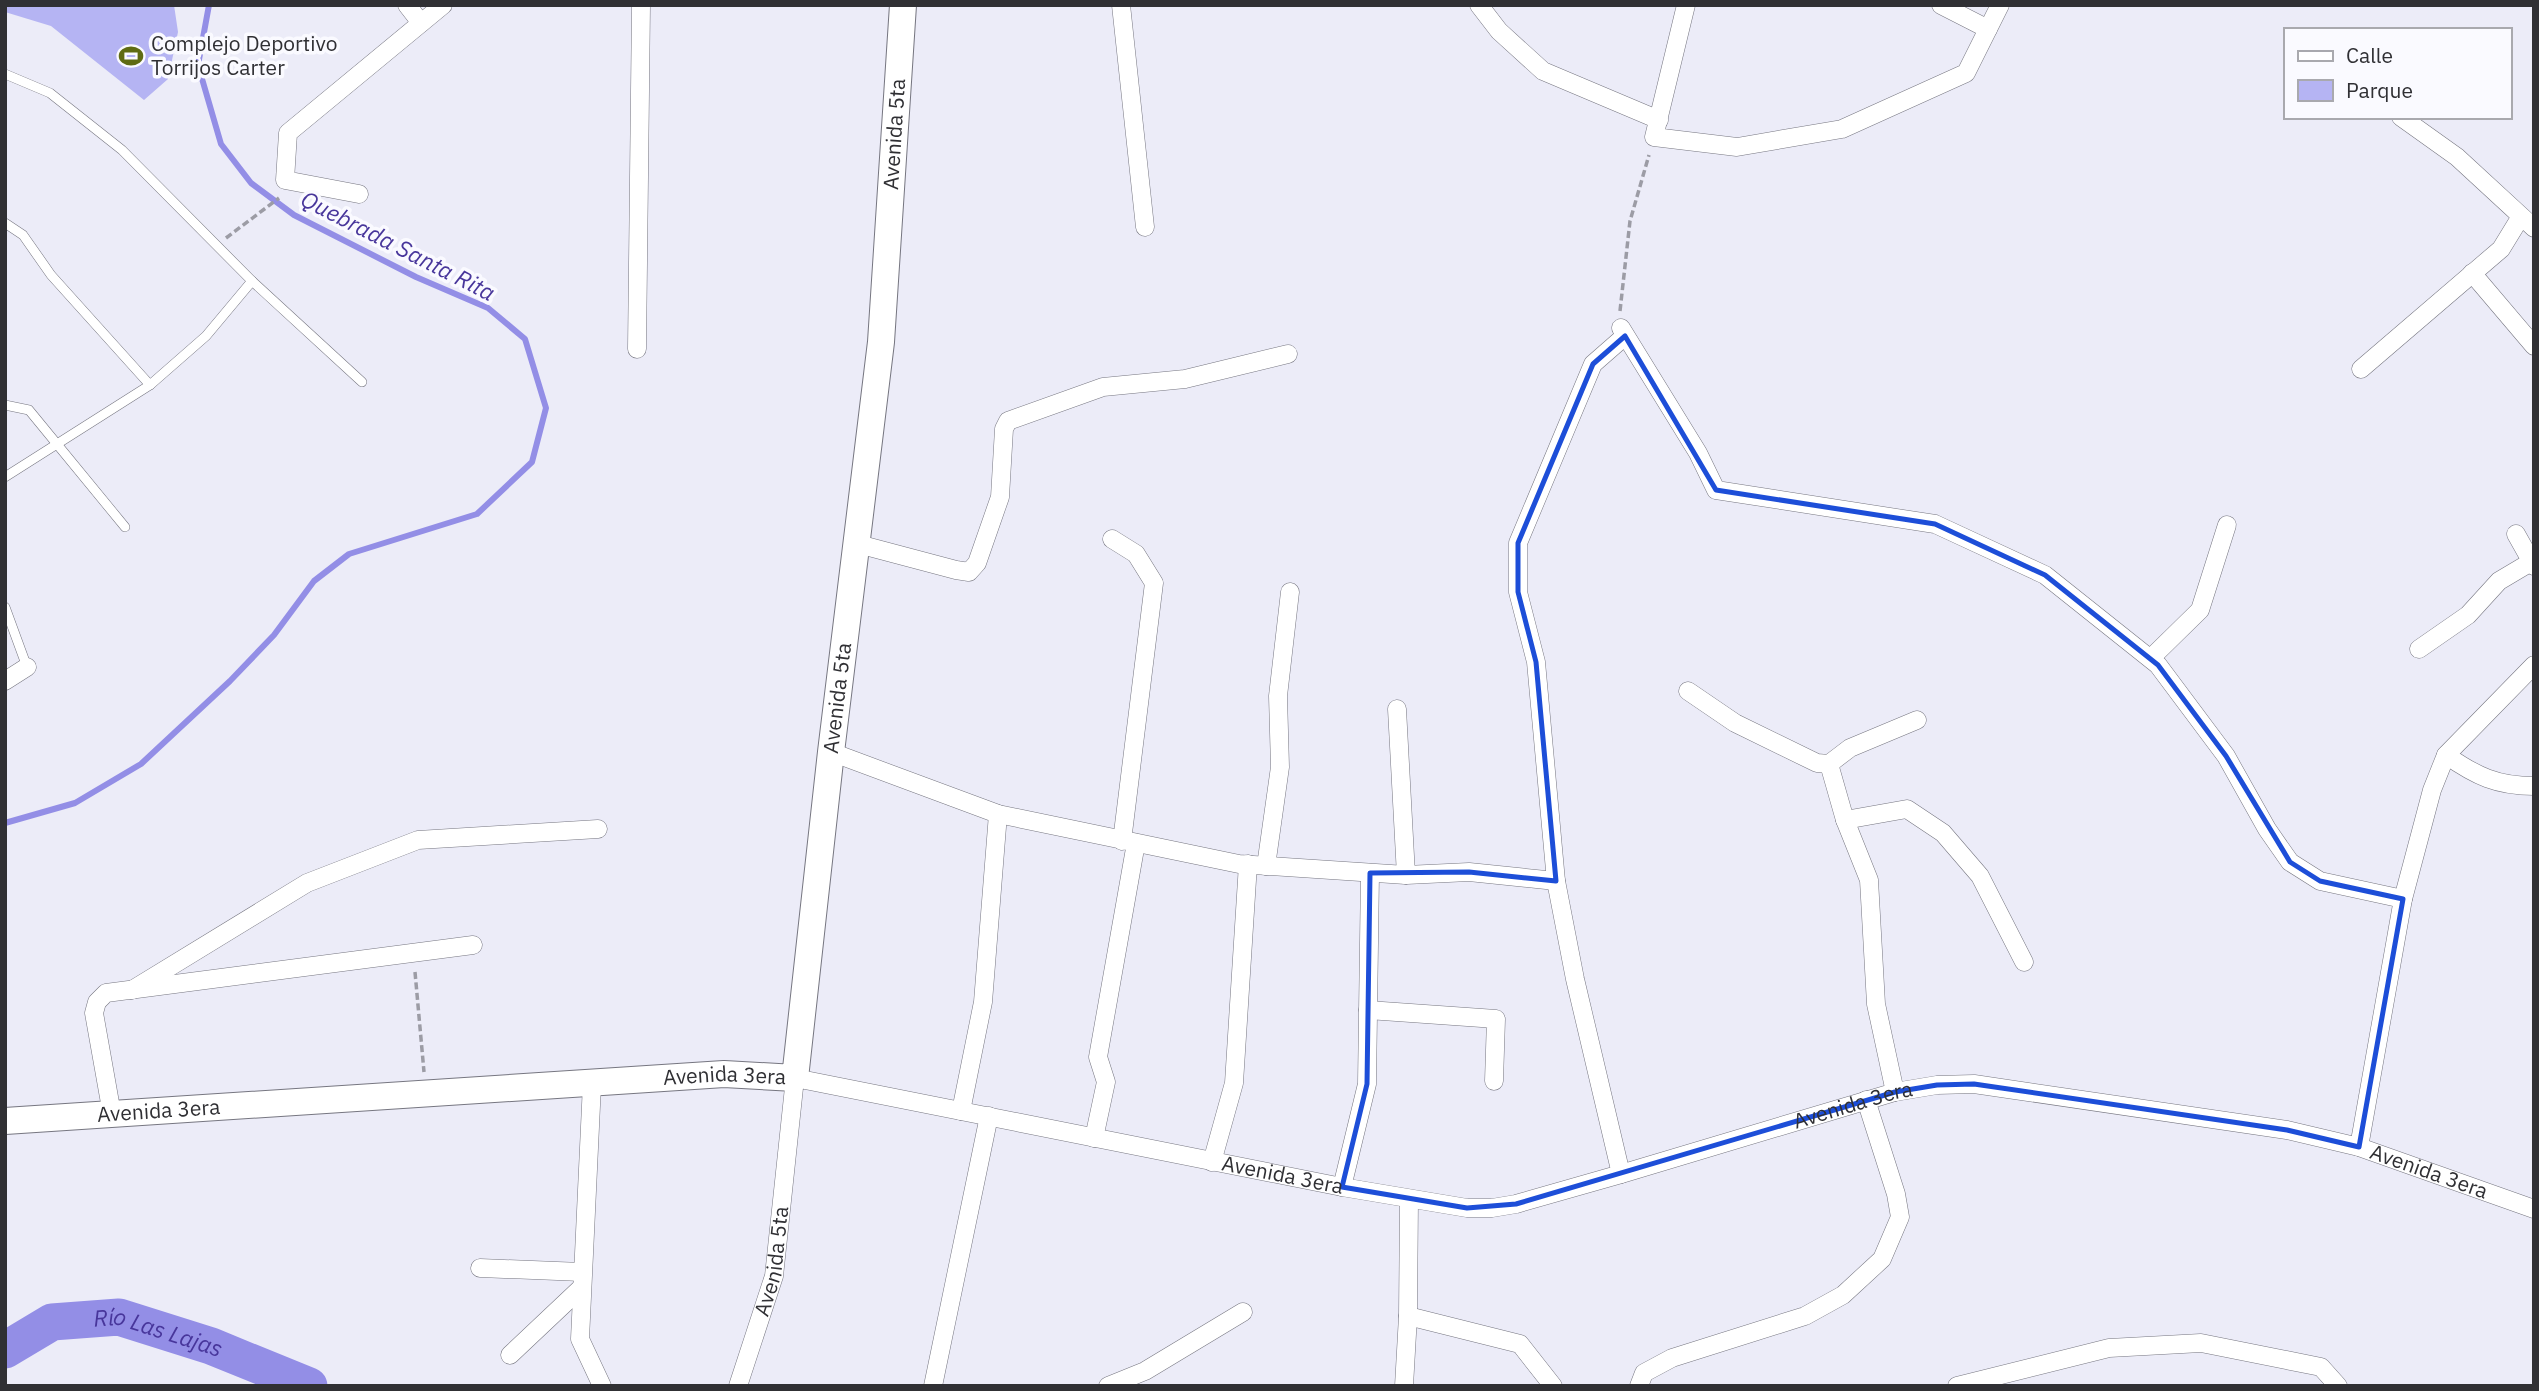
<svg xmlns="http://www.w3.org/2000/svg" width="2539" height="1391" font-family="'IBM Plex Sans',sans-serif">
<rect width="100%" height="100%" fill="#ececf8"/>
<polygon fill="#b5b4f3" points="5,5 174,5 178,32 168,79 144,100 51,26 5,12"/>
<g fill="none" stroke-linecap="round" stroke-linejoin="round">
<polyline stroke="#938ee6" stroke-width="6" points="5,823 75,803 141,764 230,681 274,635 314,581 349,554 477,514 532,462 546,408 525,339 488,308 416,277 294,215 251,183 221,144 198,65 209,5"/>
<path stroke="#938ee6" stroke-width="37" id="s1" d="M5,1350L52,1322L119,1317L211,1346L309,1386"/>
<g stroke="#767680" stroke-width="10">
<g id="lane">
<polyline points="5,74 50,93 122,150 252,281 362,382"/>
<polyline points="5,223 23,235 51,275 150,385"/>
<polyline points="5,405 29,410 125,527"/>
<polyline points="5,477 150,385 206,336 252,281"/>
<polyline points="5,607 27,667"/>
</g>
</g>
<g stroke="#767680" stroke-width="19">
<g id="street">
<polyline points="407,5 421,23"/>
<polyline points="1121,5 1145,227"/>
<polyline points="1479,5 1499,31 1543,71 1659,120"/>
<polyline points="1686,5 1654,137 1737,147 1842,129 1966,73 2000,5"/>
<polyline points="1941,5 1988,29"/>
<polyline points="2401,117 2457,157 2534,228"/>
<polyline points="359,194 285,180 288,133 443,5"/>
<polyline points="2472,273 2534,346"/>
<polyline points="1621,328 1698,453 1716,490 1935,524 2045,575 2158,665 2226,756 2267,829 2290,862 2320,881 2403,899"/>
<polyline points="637,349 641,5"/>
<polyline points="2361,369 2501,249 2520,218"/>
<polyline points="2516,534 2534,566"/>
<polyline points="1112,539 1136,554 1154,583 1122,841"/>
<polyline points="858,544 956,570 969,572 977,563 1000,497 1004,429 1008,421 1103,387 1185,379 1288,354"/>
<polyline points="2419,649 2468,615 2499,581 2531,562"/>
<polyline points="2151,658 2200,610 2227,525"/>
<polyline points="5,681 27,667"/>
<polyline points="1688,691 1735,723 1817,763 1829,764 1850,748 1917,720"/>
<polyline points="1397,709 1406,875"/>
<polyline points="831,752 998,814 1239,864 1406,875 1469,872 1556,881"/>
<path d="M2446,755C2476,776 2497,786 2534,786"/>
<polyline points="1829,764 1845,820 1869,880 1876,1004 1895,1092"/>
<polyline points="1845,820 1907,809 1943,833 1980,876 2024,962"/>
<polyline points="1266,866 1280,767 1278,696 1290,592"/>
<polyline points="132,990 307,883 418,840 598,829"/>
<polyline points="1368,1010 1496,1019 1494,1081"/>
<polyline points="592,1084 580,1339 602,1386"/>
<polyline points="961,1111 983,1002 998,814"/>
<polyline points="112,1114 94,1013 97,1002 106,993 473,945"/>
<polyline points="1094,1138 1106,1082 1098,1057 1136,843"/>
<polyline points="2359,1147 2403,899 2432,790 2446,755 2534,665"/>
<polyline points="1212,1162 1234,1083 1248,864"/>
<polyline points="1621,1174 1575,979 1556,881 1536,662 1518,592 1518,543 1593,364 1625,336"/>
<polyline points="1342,1187 1367,1084 1370,873"/>
<polyline points="480,1268 582,1272"/>
<polyline points="1408,1316 1520,1344 1553,1386"/>
<polyline points="510,1355 581,1288"/>
<path id="s2" d="M738,1386L774,1276L795,1078L1342,1187L1467,1208H1492L1516,1204L1621,1174L1895,1092L1937,1085L1974,1084L2287,1130L2359,1147L2534,1209"/>
<polyline points="933,1386 989,1116"/>
<polyline points="1108,1386 1145,1371 1243,1312"/>
<polyline points="1404,1386 1408,1316 1409,1199"/>
<polyline points="1639,1386 1644,1373 1672,1358 1805,1316 1843,1295 1882,1259 1900,1217 1896,1194 1866,1100"/>
<polyline points="1957,1386 2109,1348 2201,1343 2321,1367 2338,1386"/>
</g>
</g>
<g stroke="#767680" stroke-width="28">
<g id="secondary">
<path id="s3" d="M5,1121L724,1074L795,1078L831,752L881,342L903,5"/>
</g>
</g>
<g stroke="#9c9ca5" stroke-width="3.5" stroke-dasharray="7 3.5" stroke-linecap="butt">
<polyline points="226,238 279,198"/>
<polyline points="1620,311 1630,221 1649,155"/>
<polyline points="415,972 424,1072"/>
</g>
<use href="#lane" stroke="#fff" stroke-width="9"/>
<use href="#street" stroke="#fff" stroke-width="18"/>
<use href="#secondary" stroke="#fff" stroke-width="26"/>
</g>
<path fill="none" stroke="#1d4ed8" stroke-width="5" stroke-linejoin="round" d="M1625,336L1716,490L1935,524L2045,575L2158,665L2226,756L2290,862L2320,881L2403,899L2359,1147L2287,1130L1974,1084L1937,1085L1895,1092L1516,1204L1467,1208L1342,1187L1367,1084L1370,873L1469,872L1556,881L1536,662L1518,592V543L1593,364Z"/>
<defs>
<g id="stadium-bare" transform="scale(1.89)"><path d="M0-5a6.5 5 0 1 0 0 10a6.5 5 0 1 0 0-10ZM-3.5-1.8h7v3.6h-7Z" fill="#5f6b13" stroke="#fafaff" stroke-width="2.5" paint-order="stroke"/></g>
</defs>
<g fill-rule="evenodd">
<use href="#stadium-bare" x="131" y="56"/>
</g>
<g text-anchor="middle" stroke-width="7" stroke-linejoin="round" paint-order="stroke">
<g font-size="21" fill="#303034" stroke="#fafaff" text-anchor="start">
<text x="151" y="51">Complejo Deportivo<tspan x="151" dy="24">Torrijos Carter</tspan></text>
</g>
<g font-size="21" fill="#303034" stroke="#fafaff">
<text dy="7" stroke="none"><textPath href="#s3" startOffset="1741">Avenida 5ta</textPath></text>
<text dy="7" stroke="none"><textPath href="#s3" startOffset="1174">Avenida 5ta</textPath></text>
<text dy="7" stroke="none"><textPath href="#s3" startOffset="721">Avenida 3era</textPath></text>
<text dy="7" stroke="none"><textPath href="#s2" startOffset="1400">Avenida 3era</textPath></text>
<text dy="7" stroke="none"><textPath href="#s3" startOffset="154">Avenida 3era</textPath></text>
<text dy="7" stroke="none"><textPath href="#s2" startOffset="1988">Avenida 3era</textPath></text>
<text dy="7" stroke="none"><textPath href="#s2" startOffset="812">Avenida 3era</textPath></text>
<text dy="7" stroke="none"><textPath href="#s2" startOffset="130">Avenida 5ta</textPath></text>
</g>
<g font-size="23" font-style="italic" fill="#48369b" stroke="#fafaff">
<text transform="translate(398 246) rotate(27)" y="8">Quebrada Santa Rita</text>
<text dy="8" stroke="none"><textPath href="#s1" startOffset="163">Río Las Lajas</textPath></text>
</g>
</g>
<rect width="2539" height="1391" fill="none" stroke="#303034" stroke-width="14"/>
<rect x="2284" y="28" width="228" height="91" fill="#fafaff" stroke="#a9a9ae" stroke-width="2"/>
<rect x="2298" y="51" width="35" height="10" fill="#ffffff" stroke="#a9a9ae" stroke-width="2"/>
<text x="2346" y="63" font-size="21" fill="#303034">Calle</text>
<rect x="2298" y="80" width="35" height="21" fill="#b5b4f3" stroke="#a9a9ae" stroke-width="2"/>
<text x="2346" y="98" font-size="21" fill="#303034">Parque</text>
</svg>
